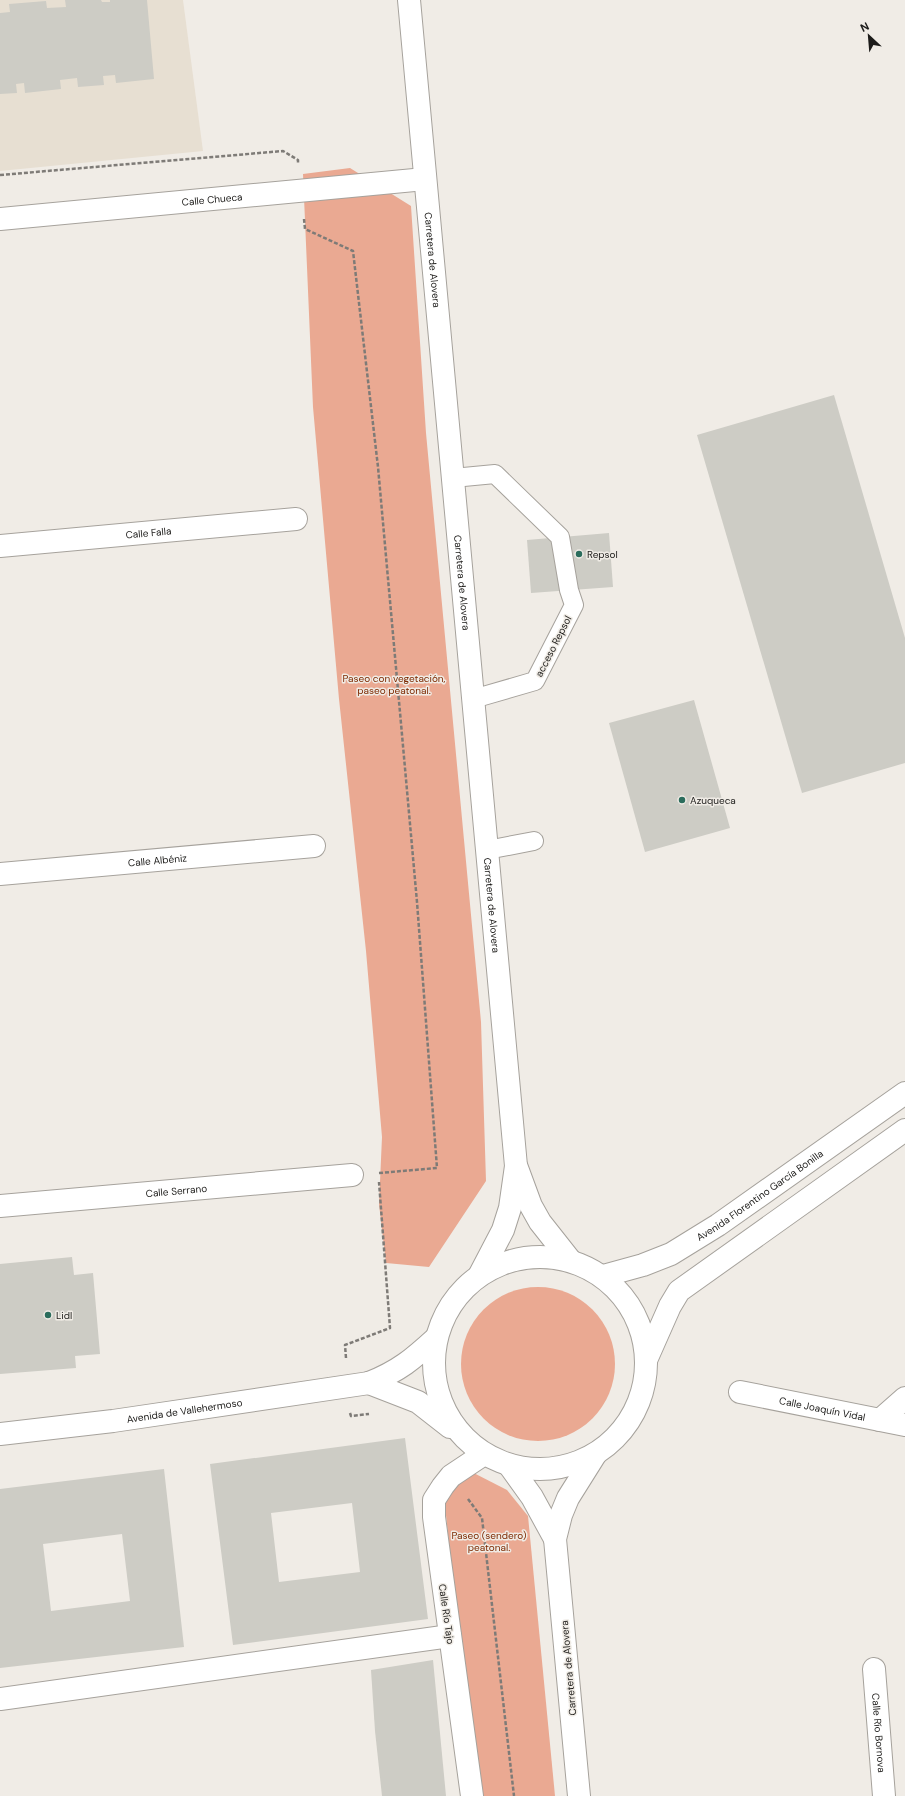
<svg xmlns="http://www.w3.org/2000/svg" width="905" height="1796" font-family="'DM Sans',sans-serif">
<rect width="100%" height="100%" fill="#f0ece6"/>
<polygon fill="#e7dfd2" points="0,0 183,0 203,151 0,171"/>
<g fill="#eaa992">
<polygon points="350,168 411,206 426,433 481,1022 486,1181 429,1267 386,1263 379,1204 382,1137 366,951 339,699 313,407 303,174"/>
<circle cx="538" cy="1364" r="77"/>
<polygon points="462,1467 507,1490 528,1516 555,1796 478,1796 462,1671 443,1486"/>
</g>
<g fill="#cdccc5" fill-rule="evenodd">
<polygon points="65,0 101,0 102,2 110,2 110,0 147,0 154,79 116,83 115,75 103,76 104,85 78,87 77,78 60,80 61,89 25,93 24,83 16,84 17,93 0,94 0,13 10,12 9,4 46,1 47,8 66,7"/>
<polygon points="834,395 905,638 905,763 802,793 697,435"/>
<polygon points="609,533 613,587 531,593 527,540"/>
<polygon points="694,700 730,828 645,852 609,723"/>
<polygon points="72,1257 74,1275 93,1273 100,1354 75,1356 76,1368 0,1374 0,1264"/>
<path d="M405,1438L428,1619L233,1645L210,1464ZM352,1503L360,1572L279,1582L271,1513Z"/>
<path d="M164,1469L184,1647L0,1668V1489ZM122,1534L130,1601L51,1611L43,1544Z"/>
<polygon points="433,1660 446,1796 382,1796 375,1731 371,1670"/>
</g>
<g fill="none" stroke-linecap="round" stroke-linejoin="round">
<g stroke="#a6a29c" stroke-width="20">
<g id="lane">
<polyline points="453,478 495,474 560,537 569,590 574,605 535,681 473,699"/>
<polyline points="487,850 534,841"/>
</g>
</g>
<g stroke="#a6a29c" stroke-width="24">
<g id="street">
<path id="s1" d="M0,219L425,179"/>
<path id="s2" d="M0,546L296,519"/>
<path id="s3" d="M0,874L314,846"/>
<path id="s4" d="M0,1206L352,1175"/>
<path id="s5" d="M740,1392L905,1425"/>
<polyline points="880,1420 905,1398"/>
<path id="s6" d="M0,1434L113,1421L369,1383"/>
<path id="s7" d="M874,1669L884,1796"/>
<polyline points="0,1699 450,1636"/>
<polyline points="472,1796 434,1517 434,1500 443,1486 451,1476 484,1454"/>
</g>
</g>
<g stroke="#a6a29c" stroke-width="24">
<g id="secondary">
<path id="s8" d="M409,0L516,1166L510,1208L503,1230L480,1274"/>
<polyline points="517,1168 531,1206 540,1222 570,1260"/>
<circle cx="540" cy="1363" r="106"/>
<path id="s9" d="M603,1276L643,1265L671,1254L718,1225L905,1093"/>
<polyline points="647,1358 670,1306 679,1291 905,1130"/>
<polyline points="369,1383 418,1402 450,1427"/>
<path d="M369,1383C399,1371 413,1359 436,1338"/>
<polyline points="509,1465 532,1497 555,1539"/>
<polyline points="579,1796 555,1539 561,1515 568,1498 595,1455"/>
</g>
</g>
<g stroke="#7e7b77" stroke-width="2.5" stroke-dasharray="4 2" stroke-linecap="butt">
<polyline points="0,175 283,151 298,160 298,164"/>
<polyline points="304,219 305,229 353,251 378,467 417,902 437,1168 379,1173"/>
<polyline points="346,1358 345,1345 390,1328 379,1182"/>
<polyline points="350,1413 351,1416 369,1414"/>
<polyline points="468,1499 482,1518 514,1796"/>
</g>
<use href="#lane" stroke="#fff" stroke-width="18"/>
<use href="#street" stroke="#fff" stroke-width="22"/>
<use href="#secondary" stroke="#fff" stroke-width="22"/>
</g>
<g fill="#2a6c5c" stroke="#f0ece6" stroke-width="1.5">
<circle cx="579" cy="554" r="4"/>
<circle cx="682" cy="800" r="4"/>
<circle cx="48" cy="1315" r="4"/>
</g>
<g text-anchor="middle" stroke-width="3" stroke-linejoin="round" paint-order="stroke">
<g font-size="10" fill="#1c1b19" stroke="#f0ece6">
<text dy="4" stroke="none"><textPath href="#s1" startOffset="213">Calle Chueca</textPath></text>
<text dy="4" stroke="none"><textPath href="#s8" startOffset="261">Carretera de Alovera</textPath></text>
<text dy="4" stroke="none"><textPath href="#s2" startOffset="149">Calle Falla</textPath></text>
<text dy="4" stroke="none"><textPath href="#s8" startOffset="585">Carretera de Alovera</textPath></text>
<text transform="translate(553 646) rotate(-63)" y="4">acceso Repsol</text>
<text dy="4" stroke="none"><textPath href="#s3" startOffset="158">Calle Albéniz</textPath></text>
<text dy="4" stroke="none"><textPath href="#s8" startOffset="909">Carretera de Alovera</textPath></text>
<text dy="4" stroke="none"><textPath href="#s4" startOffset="177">Calle Serrano</textPath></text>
<text dy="4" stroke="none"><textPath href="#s9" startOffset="178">Avenida Florentino García Bonilla</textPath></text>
<text dy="4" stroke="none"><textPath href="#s5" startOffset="84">Calle Joaquín Vidal</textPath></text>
<text dy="4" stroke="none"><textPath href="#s6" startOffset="186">Avenida de Vallehermoso</textPath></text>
<text transform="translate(447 1614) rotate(82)" y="4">Calle Río Tajo</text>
<text transform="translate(568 1668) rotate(-95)" y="4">Carretera de Alovera</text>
<text dy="4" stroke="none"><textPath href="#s7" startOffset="64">Calle Río Bornova</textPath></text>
</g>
<g font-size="10" fill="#1c1b19" stroke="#f0ece6" text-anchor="start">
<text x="587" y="558">Repsol</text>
<text x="690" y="804">Azuqueca</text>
<text x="56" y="1319">Lidl</text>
</g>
<g font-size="10" fill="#7d2900" stroke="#f0ece6">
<text x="394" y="682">Paseo con vegetación,<tspan x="394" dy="12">paseo peatonal.</tspan></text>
<text x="489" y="1539">Paseo (sendero)<tspan x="489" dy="12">peatonal.</tspan></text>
</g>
</g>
<g transform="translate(869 36) rotate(334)" stroke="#f0ece6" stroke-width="3" paint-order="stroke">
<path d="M0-3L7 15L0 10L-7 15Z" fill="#1c1b19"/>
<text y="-6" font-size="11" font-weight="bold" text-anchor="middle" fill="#1c1b19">N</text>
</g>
</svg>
